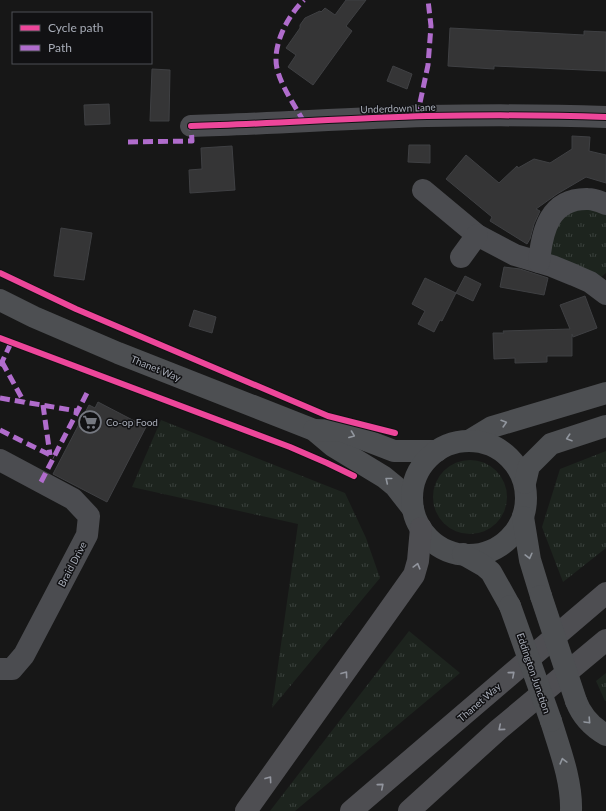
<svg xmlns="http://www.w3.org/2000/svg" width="606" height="811" font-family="Lato,sans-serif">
<defs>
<pattern id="grass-tufts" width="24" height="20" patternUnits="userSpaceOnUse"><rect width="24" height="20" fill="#1d241e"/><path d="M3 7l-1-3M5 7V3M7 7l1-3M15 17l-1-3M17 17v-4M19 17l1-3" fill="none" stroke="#3b413d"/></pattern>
</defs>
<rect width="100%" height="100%" fill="#171717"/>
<g fill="url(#grass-tufts)">
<polygon points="606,204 606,273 600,278 552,266 541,244 555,211"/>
<polygon points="161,420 345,493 366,538 380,578 272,708 298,524 132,487"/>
<polygon points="606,451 606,548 563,582 542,527 560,469"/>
<circle cx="470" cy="497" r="37"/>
<polygon points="409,631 460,673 295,811 270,811"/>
<polygon points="606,673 606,701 605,701 596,681"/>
</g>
<g fill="#353536" stroke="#3f4043">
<polygon points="346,0 366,0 346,26 352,31 313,85 288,67 296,55 286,48 300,28 300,25 305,18 320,11 321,12 325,8 335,15"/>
<polygon points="450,28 584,35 584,31 606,32 606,71 494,66 494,69 448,66"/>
<polygon points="393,66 412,74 407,89 387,81"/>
<polygon points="152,69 170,70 169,121 150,121"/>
<polygon points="109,104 110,124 85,125 84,105"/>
<polygon points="572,136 590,137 589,151 606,155 606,183 586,177 557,194 536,209 540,211 534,224 530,239 527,244 490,221 492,217 446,179 466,155 499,183 517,166 518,168 534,159 550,163 572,149"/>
<polygon points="409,145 430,145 430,163 408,162"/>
<polygon points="232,146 235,190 190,193 189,170 202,169 201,148"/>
<polygon points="61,228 92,233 84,280 54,276"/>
<polygon points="504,267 520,269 548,278 544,295 500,287"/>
<polygon points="465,276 481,284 473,301 456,293"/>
<polygon points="425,278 456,293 442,321 440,320 434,332 418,324 425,311 412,304"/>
<polygon points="585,296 597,328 573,337 572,334 572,356 547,356 547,362 515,363 515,358 494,359 493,333 504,333 503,331 570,329 560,305"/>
<polygon points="194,310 216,317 212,333 189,326"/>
<polygon points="98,402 146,427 107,502 53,474 89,405 95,408"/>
</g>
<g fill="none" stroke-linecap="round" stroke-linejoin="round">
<g stroke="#4b4c50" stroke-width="22">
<path d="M191,126C270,124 348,118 427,116C487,115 546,115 606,117"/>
<polyline points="423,190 477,235 515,255 552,266 574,275 590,282 606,294"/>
<polyline points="461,257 477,235"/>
<path d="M539,262C542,230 550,198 588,199C594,199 601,202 606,204"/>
<polyline points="0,460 73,499 89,516 87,535 24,655 12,669 0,669"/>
</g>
<g stroke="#4d4f52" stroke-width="22">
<polyline points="0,300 34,317 118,353 314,430 333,446 384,477 395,486 413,509"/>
<polyline points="314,430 342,431 394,451 437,451"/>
<polyline points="469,441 492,427 606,393"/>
<circle cx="469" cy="498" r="57"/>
<polyline points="525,483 529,466 551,444 606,426"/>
<polyline points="523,517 530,560 541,596"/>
<polyline points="463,554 484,566 491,572 510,606"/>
<path d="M576,701C582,717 592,727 606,735"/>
<path d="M551,721C560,750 572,781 571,811"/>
</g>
<g stroke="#4e4e52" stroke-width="22">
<polyline points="246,811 414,575 418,561 421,528"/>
<polyline points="351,811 606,593"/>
<polyline points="409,811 498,730 606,640"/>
</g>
<g stroke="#4d4f52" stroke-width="22">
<polyline points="541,596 576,701"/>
<polyline points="510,606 551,721"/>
</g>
<g stroke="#b06ccc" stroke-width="5" stroke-dasharray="10 5" stroke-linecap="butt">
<polyline points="417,117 428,65 431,26 428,0"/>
<path d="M304,122C295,106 283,89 278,72C270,49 287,16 304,0"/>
<polyline points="128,142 192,141 191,126"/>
<polyline points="2,362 24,402"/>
<polyline points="0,366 11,343"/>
<polyline points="0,398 77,411"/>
<polyline points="43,405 50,455"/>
<polyline points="0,430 54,457"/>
<polyline points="41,482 88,391"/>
</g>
<g stroke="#111113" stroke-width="8">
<g id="cycleway">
<path d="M191,126C270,124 348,118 427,116C487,115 546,115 606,117"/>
<polyline points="0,273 76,309 328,416 395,433"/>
<polyline points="0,338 290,447 327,463 354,476"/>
</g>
</g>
<use href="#cycleway" stroke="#ed469a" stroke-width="6"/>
</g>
<defs><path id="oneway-chevron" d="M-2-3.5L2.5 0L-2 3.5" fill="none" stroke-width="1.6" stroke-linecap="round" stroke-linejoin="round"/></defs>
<g stroke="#91969e">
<use href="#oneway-chevron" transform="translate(504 423) rotate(-17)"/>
<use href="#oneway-chevron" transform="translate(352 435) rotate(21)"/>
<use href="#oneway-chevron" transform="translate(569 438) rotate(162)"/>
<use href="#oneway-chevron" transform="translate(388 480) rotate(-141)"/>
<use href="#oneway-chevron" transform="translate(529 556) rotate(76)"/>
<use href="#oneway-chevron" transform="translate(588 721) rotate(47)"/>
<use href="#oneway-chevron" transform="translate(563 761) rotate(-105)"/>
</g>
<g stroke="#92959e">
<use href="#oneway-chevron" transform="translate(417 566) rotate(-75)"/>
<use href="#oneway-chevron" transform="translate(345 674) rotate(-54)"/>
<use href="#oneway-chevron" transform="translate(512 674) rotate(-41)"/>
<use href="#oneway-chevron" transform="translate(501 728) rotate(140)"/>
<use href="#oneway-chevron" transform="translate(269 779) rotate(-54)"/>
<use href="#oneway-chevron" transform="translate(381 786) rotate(-41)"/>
</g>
<defs>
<g id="supermarket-ring" transform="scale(1.15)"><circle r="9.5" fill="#111113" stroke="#757880" stroke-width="1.5"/><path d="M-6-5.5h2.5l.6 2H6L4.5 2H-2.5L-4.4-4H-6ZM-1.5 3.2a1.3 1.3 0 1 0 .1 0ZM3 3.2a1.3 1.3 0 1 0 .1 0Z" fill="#757880"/></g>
</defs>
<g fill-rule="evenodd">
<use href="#supermarket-ring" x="90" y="422"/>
</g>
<g text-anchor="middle" stroke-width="3" stroke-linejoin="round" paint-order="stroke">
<g font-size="10" fill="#a8adb8" stroke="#111113">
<text transform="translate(398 108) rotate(-2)" y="4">Underdown Lane</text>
<text transform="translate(156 368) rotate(22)" y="4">Thanet Way</text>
<text transform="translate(72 564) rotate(-62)" y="4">Braid Drive</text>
<text transform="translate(534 673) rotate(71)" y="4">Eddington Junction</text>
<text transform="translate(479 702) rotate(-41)" y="4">Thanet Way</text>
</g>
<g font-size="10" fill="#a8adb8" stroke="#111113" text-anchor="start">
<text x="106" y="426">Co-op Food</text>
</g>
</g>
<rect x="12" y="12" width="140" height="52" fill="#111113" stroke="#4d4f55"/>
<rect x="20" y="25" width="20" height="6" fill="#ed469a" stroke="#4d4f55"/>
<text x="48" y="32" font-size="12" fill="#a8adb8">Cycle path</text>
<rect x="20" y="45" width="20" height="6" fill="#b06ccc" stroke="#4d4f55"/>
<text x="48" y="52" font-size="12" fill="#a8adb8">Path</text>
</svg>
